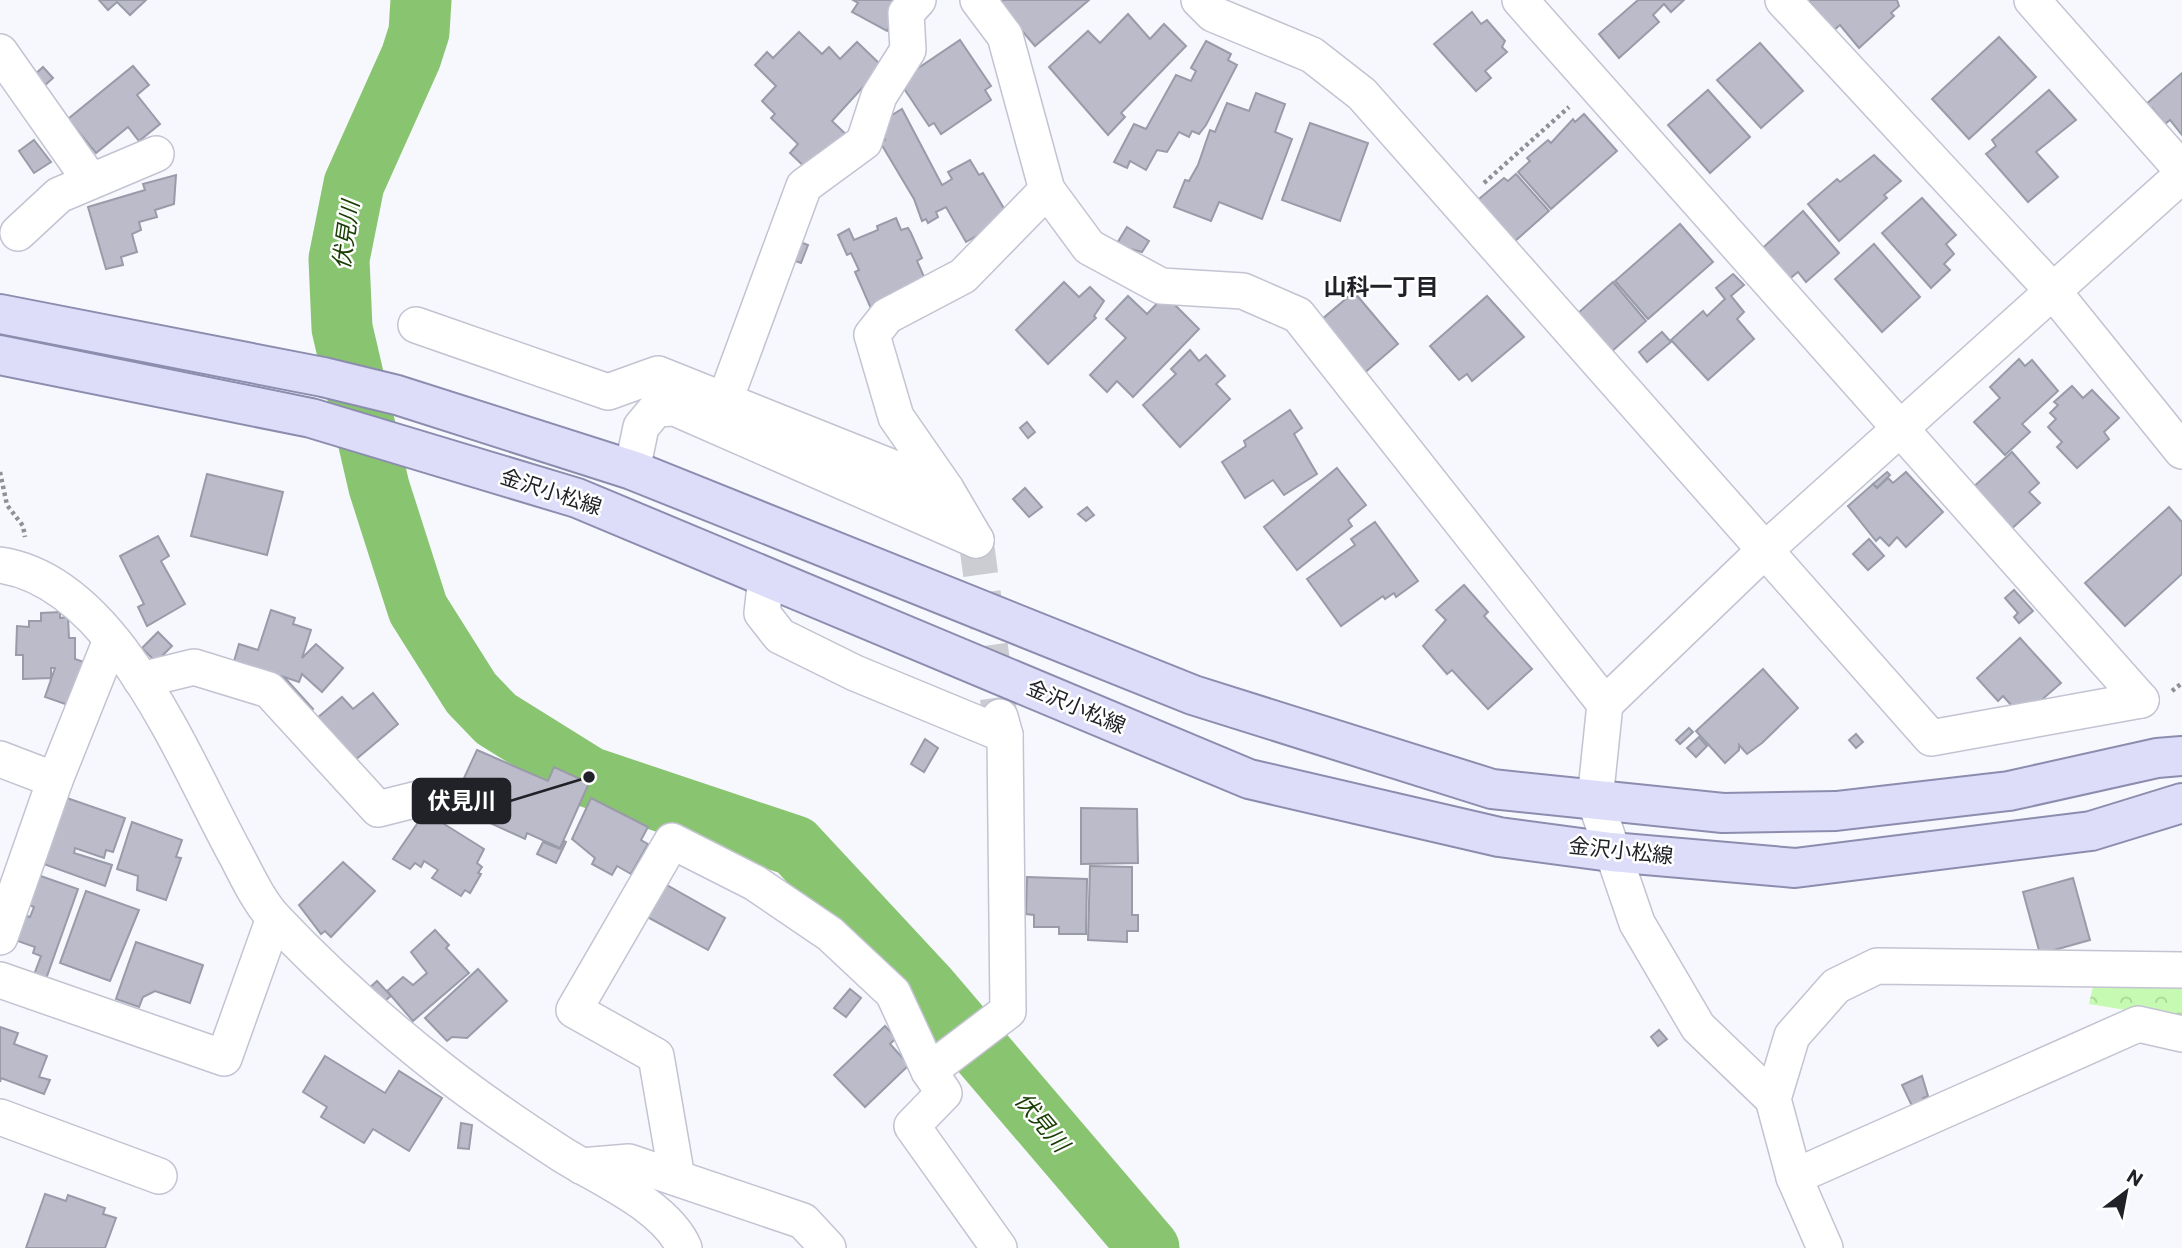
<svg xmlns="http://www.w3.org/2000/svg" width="2182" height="1248" font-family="Commissioner,'Noto Sans JP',sans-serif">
<defs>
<pattern id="forest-crowns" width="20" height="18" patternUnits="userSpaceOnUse" patternTransform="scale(1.75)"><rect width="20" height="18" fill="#c6f9b1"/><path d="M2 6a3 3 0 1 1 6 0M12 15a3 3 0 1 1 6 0" fill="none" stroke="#aad598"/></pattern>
</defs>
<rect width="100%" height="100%" fill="#f7f7fe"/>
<polygon fill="url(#forest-crowns)" points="2094,982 2182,983 2182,1019 2089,1004"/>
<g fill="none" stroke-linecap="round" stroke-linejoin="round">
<polyline stroke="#89c470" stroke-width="61" points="421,0 419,32 411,57 354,184 339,259 342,328 379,487 418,609 471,693 496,719 589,777 795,846 928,989 1149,1248"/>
</g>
<g fill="#bbbbca" stroke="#9a9ba9" stroke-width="2">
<polygon points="99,0 146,0 130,15 117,2 108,10"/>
<polygon points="853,0 912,0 902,5 887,31 852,12 858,3"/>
<polygon points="1004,0 1089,0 1035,46 999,4"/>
<polygon points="1638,0 1684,0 1671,12 1664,4 1653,15 1659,22 1619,58 1599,34"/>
<polygon points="1808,0 1897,0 1899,6 1891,13 1894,16 1859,48 1840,25 1834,30"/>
<polygon points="1472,12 1481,24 1487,20 1505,41 1502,47 1507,52 1485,71 1491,78 1476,91 1434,44"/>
<polygon points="1128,14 1150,39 1164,24 1186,46 1121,113 1125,117 1108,135 1049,67 1088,31 1100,43"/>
<polygon points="799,32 822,54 829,47 840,59 857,42 882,66 832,121 858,146 815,177 790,153 798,144 771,118 775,114 762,101 776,86 755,65 767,52 773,58"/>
<polygon points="1999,37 2036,77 1969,139 1932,99"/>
<polygon points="960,40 991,86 985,90 991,100 941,134 934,123 929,126 899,81"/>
<polygon points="1206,41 1231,54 1228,60 1237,65 1206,125 1199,134 1192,131 1189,137 1179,132 1167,152 1157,150 1146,170 1130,161 1127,168 1114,162 1134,124 1146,129 1176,75 1191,81 1196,71 1191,68"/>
<polygon points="1760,43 1803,91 1761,128 1717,80"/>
<polygon points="133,66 149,85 137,95 160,124 139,141 128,127 96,153 68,119"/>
<polygon points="43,67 53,78 43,87 33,76"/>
<polygon points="2182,73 2182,135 2170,120 2165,124 2152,108 2148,111 2144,106"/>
<polygon points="1708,90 1750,137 1710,173 1668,125"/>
<polygon points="2049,90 2076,120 2036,152 2058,177 2028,202 1986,154 1996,146 1992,140"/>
<polygon points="1256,93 1285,104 1275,132 1292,139 1262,219 1219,202 1211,221 1174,207 1185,180 1189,181 1198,165 1210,130 1215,132 1227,103 1249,111"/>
<polygon points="902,109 942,185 952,179 948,172 970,160 979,175 983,173 1009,217 966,242 946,207 936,212 938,217 928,223 926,219 922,221 914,199 880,142 885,140 883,136 889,117"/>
<polygon points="1584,114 1617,151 1551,209 1518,172 1530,161 1527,158 1548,140 1551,143 1573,119 1575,122"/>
<polygon points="1310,123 1368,143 1340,221 1282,200"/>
<polygon points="34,140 51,162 34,173 19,151"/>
<polygon points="1874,155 1901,181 1884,195 1887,198 1839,241 1808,204 1837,179 1840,182"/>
<polygon points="1516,174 1549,211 1506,249 1473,210 1481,202 1479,199 1504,178 1508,181"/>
<polygon points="176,175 174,204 155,210 157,217 139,222 141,230 132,234 137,252 121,257 123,265 106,269 88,207 145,190 143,184"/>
<polygon points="1922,198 1956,235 1946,244 1954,254 1944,264 1950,270 1931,288 1882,233"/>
<polygon points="1803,211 1839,253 1806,282 1798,272 1782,285 1755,255"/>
<polygon points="896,218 901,230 908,228 911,233 922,258 917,261 932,295 876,320 855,272 859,270 851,253 847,255 838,235 849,229 854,240 878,230 877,226"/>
<polygon points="1680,224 1713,262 1648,319 1615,281"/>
<polygon points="1127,227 1149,241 1142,252 1116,245"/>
<polygon points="793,239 808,245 801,263 786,258"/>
<polygon points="1874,244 1920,297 1882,332 1835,279"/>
<polygon points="1733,274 1744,285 1731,296 1744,312 1737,319 1754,339 1708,380 1671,340 1703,311 1707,316 1725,299 1716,288"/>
<polygon points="1064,282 1079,297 1090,287 1104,301 1094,316 1096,318 1048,364 1016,330"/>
<polygon points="1613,282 1646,321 1602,360 1568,322"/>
<polygon points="1354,292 1398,344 1362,375 1321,320"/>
<polygon points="1165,295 1199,329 1133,397 1117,381 1107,392 1090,375 1126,338 1106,319 1128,296 1147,314"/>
<polygon points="1487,296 1524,337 1472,381 1467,374 1459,380 1430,346"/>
<polygon points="1662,332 1671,342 1647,362 1639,352"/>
<polygon points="1190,350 1199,361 1206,355 1225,376 1216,384 1230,399 1180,447 1143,405 1176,374 1171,369"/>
<polygon points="2019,359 2025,366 2032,360 2058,391 2022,424 2030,432 2005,455 1974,422 2000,398 1990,387"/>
<polygon points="2072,386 2083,398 2092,390 2119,418 2104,432 2109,439 2077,468 2057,447 2062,442 2048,427 2056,419 2050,413 2058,405 2054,402"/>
<polygon points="1290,410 1302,428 1294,434 1317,474 1284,495 1273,480 1245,498 1222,462 1246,446 1244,441"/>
<polygon points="1027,422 1035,432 1028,438 1020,428"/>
<polygon points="2012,452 2039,483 2029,492 2040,503 2008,532 1970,490"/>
<polygon points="1337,468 1366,505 1348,520 1352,526 1297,570 1264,527"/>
<polygon points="1887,472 1890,475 1877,488 1873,484"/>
<polygon points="1906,472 1943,512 1906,547 1897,537 1889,546 1880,537 1876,541 1848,506 1873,484 1877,488 1888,478 1893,483"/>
<polygon points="207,474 283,492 267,555 191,536"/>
<polygon points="1025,488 1042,507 1029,517 1013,499"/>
<polygon points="1087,507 1094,515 1086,521 1078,514"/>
<polygon points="2169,507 2182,522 2182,574 2125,626 2085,583"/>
<polygon points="1375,522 1418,581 1396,597 1394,593 1385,599 1383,596 1341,626 1307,579 1355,545 1351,539"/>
<polygon points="158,536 169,556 161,561 185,604 147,626 138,607 144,604 120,556"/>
<polygon points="1869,539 1884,556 1868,570 1853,554"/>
<polygon points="1464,585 1488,612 1484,616 1532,669 1488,709 1452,670 1447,674 1423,646 1446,620 1436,610"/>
<polygon points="2014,590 2033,611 2019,623 2014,617 2018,613 2005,598"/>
<polygon points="271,610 295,618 293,624 311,630 302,658 316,644 343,668 322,692 302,674 299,682 254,667 252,675 232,668 239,644 258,650"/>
<polygon points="60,612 60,618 68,617 69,638 75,638 75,659 84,662 68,705 45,697 55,668 51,668 51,678 23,679 23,655 16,655 17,626 29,627 29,621 41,621 41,613"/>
<polygon points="158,632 172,646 156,662 142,648"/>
<polygon points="2020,638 2061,683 2022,717 2003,696 1998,701 1977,678"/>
<polygon points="1763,669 1798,708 1762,743 1747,754 1739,745 1739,750 1725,763 1696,731"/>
<polygon points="285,678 313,709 304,717 276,686"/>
<polygon points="373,693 398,724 348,766 316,719 342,697 353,709"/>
<polygon points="1689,728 1693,732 1680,744 1676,740"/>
<polygon points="1856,734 1863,742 1856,748 1849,740"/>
<polygon points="1699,737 1707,746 1696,757 1687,748"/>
<polygon points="925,739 938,748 924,772 911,764"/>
<polygon points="477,750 548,781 554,767 589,783 560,848 527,833 525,839 488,822 490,818 453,802"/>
<polygon points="64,797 125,818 113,852 106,850 104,858 75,848 74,853 112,865 105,886 38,862"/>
<polygon points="591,798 648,827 641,840 648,844 631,874 617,866 612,875 592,864 595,858 572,839"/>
<polygon points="1081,808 1137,809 1138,863 1081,864"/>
<polygon points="433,817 484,849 477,863 482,867 478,873 481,874 470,893 465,890 461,896 432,878 438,870 424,861 421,867 415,863 410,869 393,859 421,818 429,823"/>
<polygon points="132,822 182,840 176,857 181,858 166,900 137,890 138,876 117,869"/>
<polygon points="564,841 566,842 556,863 537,854 543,842 560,849"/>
<polygon points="343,862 375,891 331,937 325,931 321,934 299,905"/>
<polygon points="1090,866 1132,867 1132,915 1138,915 1138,931 1127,931 1127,942 1088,940"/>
<polygon points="32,873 78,889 46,979 34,975 41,956 33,953 35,947 12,939 20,914 30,917 34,907 22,902"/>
<polygon points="1027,877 1087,879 1086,934 1059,934 1059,927 1034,927 1034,915 1026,914"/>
<polygon points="2073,878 2090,940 2040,954 2023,892"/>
<polygon points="658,880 725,918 708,950 640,913"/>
<polygon points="86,891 139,910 110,981 60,963"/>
<polygon points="435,930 449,945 446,948 469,973 413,1021 387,991 403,977 413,985 427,973 411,952"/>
<polygon points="136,942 203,965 190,1003 155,991 143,997 139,1007 116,999"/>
<polygon points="478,969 507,1001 467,1038 452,1037 447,1041 425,1018"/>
<polygon points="377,981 391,996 381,1004 367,990"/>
<polygon points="850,989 861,998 846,1017 834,1008"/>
<polygon points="885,1026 896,1038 890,1044 909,1065 865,1107 834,1075"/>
<polygon points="0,1027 18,1033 14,1044 47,1056 39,1077 50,1080 44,1094 1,1078 0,1082"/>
<polygon points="1659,1030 1667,1039 1658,1046 1651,1037"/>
<polygon points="325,1056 385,1093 399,1071 442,1098 409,1151 373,1129 364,1143 321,1117 327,1107 303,1092"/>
<polygon points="1922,1076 1928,1096 1923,1098 1925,1103 1913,1108 1902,1085"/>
<polygon points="461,1123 472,1125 469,1149 458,1148"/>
<polygon points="45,1194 66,1201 68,1195 105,1208 103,1214 116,1218 105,1248 26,1248"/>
</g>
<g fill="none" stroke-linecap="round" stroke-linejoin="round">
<polyline stroke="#ccccd3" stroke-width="35" stroke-dasharray="35 18" stroke-linecap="butt" points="976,540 1000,717"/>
<g stroke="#c3c3d2" stroke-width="38">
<g id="minor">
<polyline points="978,0 1005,36 1047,190"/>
<polyline points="1199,0 1213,14 1312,55 1362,94 1931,738 2141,700"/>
<polyline points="1520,0 2141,700"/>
<polyline points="1783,0 2052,290 2182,451"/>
<polyline points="2032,0 2182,170"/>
<polyline points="0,52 90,180"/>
<polyline points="18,233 59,195 156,154"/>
<polyline points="416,325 608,392 658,374 946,489"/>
<polyline points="725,400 804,186 864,142 879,96 908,50 906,13 918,0"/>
<polyline points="632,470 641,427 656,409 675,408 976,540"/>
<polyline points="976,540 946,489 896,417 872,335 887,316 963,276 1047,190 1089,247 1161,286 1243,291 1298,315 1605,704 1595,800 1637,923 1698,1027 1773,1099"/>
<path d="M0,565C117,582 185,763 236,855C247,876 258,900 274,918C326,973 383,1024 443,1071C480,1100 520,1127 560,1153C597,1177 666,1205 684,1248"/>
<polyline points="766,577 762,613 780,636 855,673 1005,735"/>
<polyline points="141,680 194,667 269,690 378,809 422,798"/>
<polyline points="1605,704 1765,550 2182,175"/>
<polyline points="0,759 55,780 111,640"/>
<polyline points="0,937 55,780"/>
<polyline points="0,980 224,1058 274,918"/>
<polyline points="929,1071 1008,1011 1005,735 1000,717"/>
<polyline points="0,1117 159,1176"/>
<polyline points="581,1166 629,1162 803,1221 828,1248"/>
<polyline points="1794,1177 2138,1024 2182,1034"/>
<polyline points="677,1178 656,1056 574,1010 672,841 755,883 830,934 893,993 929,1071 944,1093 912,1126 999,1248"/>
<polyline points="1825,1248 1794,1177 1773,1099 1792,1036 1836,986 1877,966 2182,970"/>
</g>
</g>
<g stroke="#8c8dae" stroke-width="42">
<g id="major">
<polyline points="0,314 323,377 397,395 632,470 1193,695 1492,789 1723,813 1836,811 2009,791 2157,758 2182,756"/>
<polyline points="0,355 311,418 577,498 1249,779 1499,837 1611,852 1795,868 2091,831 2182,803"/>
</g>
</g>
<g stroke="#909096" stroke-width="4.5" stroke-dasharray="3.5 3.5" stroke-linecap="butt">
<polyline points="1484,183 1569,107"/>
<polyline points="0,472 7,505 23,526 25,537"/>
<polyline points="2172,691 2182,683"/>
</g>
<use href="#minor" stroke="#fff" stroke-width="35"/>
<use href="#major" stroke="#ddddfa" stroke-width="38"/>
</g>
<g text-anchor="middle" stroke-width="5" stroke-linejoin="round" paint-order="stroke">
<g font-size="21" fill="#212227" stroke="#fff">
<text transform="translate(551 492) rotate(18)" y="7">金沢小松線</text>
<text transform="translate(1076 707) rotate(23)" y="7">金沢小松線</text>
<text transform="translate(1621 851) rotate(6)" y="7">金沢小松線</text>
</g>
<g font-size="23" font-style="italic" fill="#183e02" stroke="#fff">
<text transform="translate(346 235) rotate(-82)" y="8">伏見川</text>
<text transform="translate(1042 1122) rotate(50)" y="8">伏見川</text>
</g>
<g font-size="23" font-weight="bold" fill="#212227" stroke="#fff">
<text x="1381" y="295">山科一丁目</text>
</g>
</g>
<path fill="none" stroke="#212227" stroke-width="2.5" d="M589 777L510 801"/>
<circle fill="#212227" stroke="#fff" stroke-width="2.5" cx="589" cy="777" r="7"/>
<rect fill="#212227" stroke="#212227" stroke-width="2.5" x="413" y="779" width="97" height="44" rx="7"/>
<g font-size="23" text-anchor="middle" font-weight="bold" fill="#fff">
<text x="462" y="809">伏見川</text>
</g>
<g transform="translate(2126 1192) rotate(32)" stroke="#ffffff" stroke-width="5" paint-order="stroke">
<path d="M0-5L12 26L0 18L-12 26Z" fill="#212227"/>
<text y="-10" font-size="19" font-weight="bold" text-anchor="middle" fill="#212227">N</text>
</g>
</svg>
